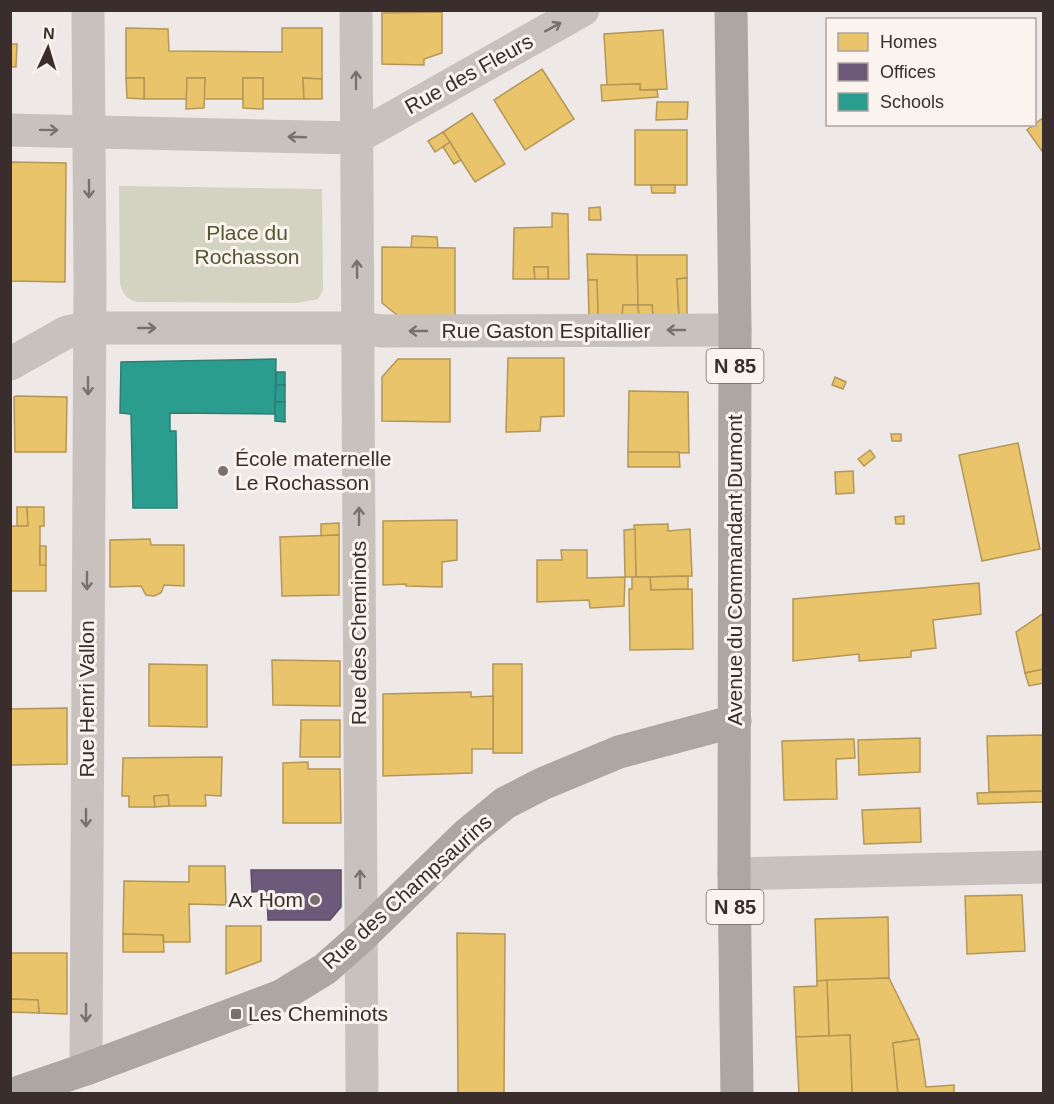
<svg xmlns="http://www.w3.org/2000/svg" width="1054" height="1104" font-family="Arial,sans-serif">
<rect width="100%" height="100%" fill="#eee9e6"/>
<path fill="#d2d3c1" d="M119,186L322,189L323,290L318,299L297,303L138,302C127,300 123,294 120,284Z"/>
<g fill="#e9c46a" stroke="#b49757" stroke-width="1.5">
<polygon points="442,12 442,53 424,59 424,65 382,64 382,13"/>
<polygon points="126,28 168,29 169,51 282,52 282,28 322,28 322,79 303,78 304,99 263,99 263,78 243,78 243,99 204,99 205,78 187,78 187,99 144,99 144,78 126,78"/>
<polygon points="663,30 667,89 640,90 640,84 607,85 604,34"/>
<polygon points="10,44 17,44 16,67 10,67"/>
<polygon points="542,69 574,119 525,150 494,100"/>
<polygon points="126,78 144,78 144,99 127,98"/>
<polygon points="187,78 205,78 204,108 186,109"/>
<polygon points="243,78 263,78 263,109 243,108"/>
<polygon points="303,78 322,79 322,99 304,99"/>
<polygon points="640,84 640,90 657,90 658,97 602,101 601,85"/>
<polygon points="657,102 688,102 687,119 656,120"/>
<polygon points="472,113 505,164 475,182 443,132"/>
<polygon points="1044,117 1044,154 1027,130"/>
<rect x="635" y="130" width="52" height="55"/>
<polygon points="443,132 450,142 435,152 428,141"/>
<polygon points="450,142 461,160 454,164 443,147"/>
<polygon points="10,162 66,163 65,282 10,281"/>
<polygon points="651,185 675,185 675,193 652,193"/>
<polygon points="600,207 601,220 589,220 589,208"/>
<polygon points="552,213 568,214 569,279 548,279 548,267 534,267 535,279 513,279 514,228 552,227"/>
<polygon points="412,236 437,237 438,248 411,248"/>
<polygon points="382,247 455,248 455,318 402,319 382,303"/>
<polygon points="587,254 637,255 638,305 623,305 622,317 598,317 597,280 588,280"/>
<polygon points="637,255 687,255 687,278 677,279 679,317 653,317 652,305 638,305"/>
<polygon points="534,267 548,267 548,279 535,279"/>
<polygon points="687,278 687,317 679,317 677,279"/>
<polygon points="588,280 597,280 598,317 589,316"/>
<polygon points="623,305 638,305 639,317 622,317"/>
<polygon points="638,305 652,305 653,317 639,317"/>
<polygon points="508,358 564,358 564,416 541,417 540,431 506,432"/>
<polygon points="398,359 450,359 450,422 382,421 382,377"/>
<polygon points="835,377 846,382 843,389 832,385"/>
<polygon points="629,391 688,392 689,453 628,452"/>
<polygon points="16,396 67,397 66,452 15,452 14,397"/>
<polygon points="891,434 901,434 901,441 892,441"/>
<polygon points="1018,443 1040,549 982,561 959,455"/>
<polygon points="870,450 875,457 864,466 858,459"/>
<polygon points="628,452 679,452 680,467 628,467"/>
<polygon points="853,471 854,493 836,494 835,472"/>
<polygon points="17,507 27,507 28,526 17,526"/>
<polygon points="27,507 44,507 44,526 40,526 40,565 46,565 46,591 10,591 10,526 28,526"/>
<polygon points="904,516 904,524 896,524 895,517"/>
<polygon points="457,520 457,560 442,562 442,587 406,586 406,584 383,585 383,521"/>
<polygon points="339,523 339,535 321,536 321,524"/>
<polygon points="668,524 668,531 690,529 692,576 636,577 634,525"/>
<polygon points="635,529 636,577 625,577 624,530"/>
<polygon points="339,535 339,595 282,596 280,537"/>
<polygon points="150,539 151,545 184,545 184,586 164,585 161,593 154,596 146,595 141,586 110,587 110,540"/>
<rect x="40" y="546" width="6" height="19"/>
<polygon points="561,550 587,550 587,578 625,577 624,606 590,608 589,600 537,602 537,560 562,560"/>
<polygon points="688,576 688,589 651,590 650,577"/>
<polygon points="632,577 650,577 651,590 692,589 693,649 630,650 629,589 632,589"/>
<polygon points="979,583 981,614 933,620 936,648 911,651 911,657 859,661 859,654 793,661 793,599"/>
<polygon points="1044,613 1044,669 1025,673 1016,632"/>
<polygon points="272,660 340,661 340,706 273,705"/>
<polygon points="149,664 207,665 207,727 149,726"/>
<rect x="493" y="664" width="29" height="89"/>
<polygon points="1044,669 1044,683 1029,686 1025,673"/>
<polygon points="471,692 471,697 493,696 493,749 472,749 472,773 383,776 383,694"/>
<polygon points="67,708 67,764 10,765 10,709"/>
<polygon points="301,720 340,720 340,757 300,757"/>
<polygon points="1044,735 1044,791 989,792 987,736"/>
<polygon points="920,738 920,772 859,775 858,740"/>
<polygon points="854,739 855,758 836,759 837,799 784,800 782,741"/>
<polygon points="222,757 221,796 205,795 206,806 169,806 168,795 154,796 155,807 129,807 129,796 122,796 123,758"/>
<polygon points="308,762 308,769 340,769 341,823 283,823 283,763"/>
<polygon points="1044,791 1044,802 978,804 977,793"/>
<polygon points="168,795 169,806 155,807 154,796"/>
<polygon points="920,808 921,842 864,844 862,810"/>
<polygon points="189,866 225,866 226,905 189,904 190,942 164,942 163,935 123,934 124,881 189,882"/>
<polygon points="1022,895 1025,951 967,954 965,896"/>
<polygon points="888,917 889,978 817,981 815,919"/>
<polygon points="226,926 261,926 261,961 226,974"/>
<polygon points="457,933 505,934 504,1094 458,1094"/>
<polygon points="123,934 163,935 164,952 123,952"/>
<polygon points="10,953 67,953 67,1014 39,1013 38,1000 10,999"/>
<polygon points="889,978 919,1039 893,1043 898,1094 852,1094 850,1035 829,1036 827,980"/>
<polygon points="827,980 829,1036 796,1037 794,987 817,986 817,981"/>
<polygon points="10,999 38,1000 39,1013 10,1012"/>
<polygon points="850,1035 852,1094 799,1094 796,1037"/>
<polygon points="919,1039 926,1087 954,1085 954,1094 898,1094 893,1043"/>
</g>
<polygon fill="#6d597a" stroke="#5e4c63" stroke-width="1.5" points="251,870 341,870 341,907 330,920 268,920 267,891 252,892"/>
<g fill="#2a9d8f" stroke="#2f7c71" stroke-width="1.5">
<polygon points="276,359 275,414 170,413 170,431 176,431 177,508 133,508 131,414 120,413 121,362"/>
<rect x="276" y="372" width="9" height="13"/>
<polygon points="276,385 285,385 285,402 275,402"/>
<polygon points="275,402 285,402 285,422 275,421"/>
</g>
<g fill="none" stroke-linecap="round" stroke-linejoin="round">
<g stroke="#c8c1be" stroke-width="33">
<polyline points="356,10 362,1094"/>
<polyline points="10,130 356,138"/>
<polyline points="356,138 583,10"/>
<polyline points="10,364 67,332 88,328 358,328 383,331 735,330"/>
<polyline points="734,874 1044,867"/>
<polyline points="86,1069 90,281 88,10"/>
</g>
<g stroke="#ada6a3" stroke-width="33">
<polyline points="731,10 735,330 734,874 737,1094"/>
<polyline points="13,1094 86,1069 281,996 325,969 360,938 466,835 505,803 542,784 619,752 735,721"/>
</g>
</g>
<defs><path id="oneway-shaft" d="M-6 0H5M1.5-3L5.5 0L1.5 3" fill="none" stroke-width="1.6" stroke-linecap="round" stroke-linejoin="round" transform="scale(1.5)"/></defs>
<g stroke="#7a706e">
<use href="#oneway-shaft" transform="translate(553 27) rotate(-29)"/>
<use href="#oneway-shaft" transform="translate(356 80) rotate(-90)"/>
<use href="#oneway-shaft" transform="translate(49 130) rotate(1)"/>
<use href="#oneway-shaft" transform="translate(297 137) rotate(-178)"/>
<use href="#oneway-shaft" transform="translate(89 189) rotate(90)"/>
<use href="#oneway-shaft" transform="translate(357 269) rotate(-91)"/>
<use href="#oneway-shaft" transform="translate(147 328)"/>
<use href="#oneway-shaft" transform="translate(676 330) rotate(180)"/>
<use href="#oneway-shaft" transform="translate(418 331) rotate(180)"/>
<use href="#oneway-shaft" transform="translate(88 386) rotate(90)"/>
<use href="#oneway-shaft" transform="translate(359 516) rotate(-90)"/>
<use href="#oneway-shaft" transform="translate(87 581) rotate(90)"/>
<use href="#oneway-shaft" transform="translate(86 818) rotate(90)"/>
<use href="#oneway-shaft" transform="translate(360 879) rotate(-90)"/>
<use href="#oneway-shaft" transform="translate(86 1013) rotate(90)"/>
</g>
<g fill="#796f6d" stroke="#faf3ee" stroke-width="2">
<circle cx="223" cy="471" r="6"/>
<circle cx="315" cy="900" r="6"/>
<rect x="230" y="1008" width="12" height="12" rx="3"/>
</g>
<g text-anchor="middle" stroke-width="6" stroke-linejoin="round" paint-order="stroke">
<g fill="#faf3ee" stroke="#746966" stroke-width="1.5">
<rect x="706.5" y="349" width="57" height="34" rx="4.5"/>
<rect x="706.5" y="890" width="57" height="34" rx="4.5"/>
</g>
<g font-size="20" font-weight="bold" fill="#3a2e2c">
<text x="735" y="373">N 85</text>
<text x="735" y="914">N 85</text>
</g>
<g font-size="21" fill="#3a2e2c" stroke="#faf3ee">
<text transform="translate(469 74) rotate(-29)" y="7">Rue des Fleurs</text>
<text x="546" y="338">Rue Gaston Espitallier</text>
<text transform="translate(735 570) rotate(-90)" y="7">Avenue du Commandant Dumont</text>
<text transform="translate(359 633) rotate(-90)" y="7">Rue des Cheminots</text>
<text transform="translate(87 699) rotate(-90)" y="7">Rue Henri Vallon</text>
<text transform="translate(407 892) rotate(-42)" y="7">Rue des Champsaurins</text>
</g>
<g font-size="21" fill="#4e5731" stroke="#faf3ee">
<text x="247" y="240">Place du<tspan x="247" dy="24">Rochasson</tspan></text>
</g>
<g font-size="21" fill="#3a2e2c" stroke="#faf3ee" text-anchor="start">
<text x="235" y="466">École maternelle<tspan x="235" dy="24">Le Rochasson</tspan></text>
<text x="303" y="907" text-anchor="end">Ax Hom</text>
<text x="248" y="1021">Les Cheminots</text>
</g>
</g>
<rect width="1054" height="1104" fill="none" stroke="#3a2e2c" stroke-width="24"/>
<rect x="826" y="18" width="210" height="108" fill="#faf3ee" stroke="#ada4a0" stroke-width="1.5"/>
<rect x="838" y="33" width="30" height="18" fill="#e9c46a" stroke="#ada4a0" stroke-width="1.5"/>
<text x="880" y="48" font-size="18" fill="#3a2e2c">Homes</text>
<rect x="838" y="63" width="30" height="18" fill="#6d597a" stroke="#ada4a0" stroke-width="1.5"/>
<text x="880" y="78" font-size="18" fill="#3a2e2c">Offices</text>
<rect x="838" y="93" width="30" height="18" fill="#2a9d8f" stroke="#ada4a0" stroke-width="1.5"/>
<text x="880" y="108" font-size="18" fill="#3a2e2c">Schools</text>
<g transform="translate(48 48) rotate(4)" stroke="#faf3ee" stroke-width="4.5" paint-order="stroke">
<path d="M0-4.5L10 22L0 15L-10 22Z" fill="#3a2e2c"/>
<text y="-9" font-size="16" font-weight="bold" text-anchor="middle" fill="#3a2e2c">N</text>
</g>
</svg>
